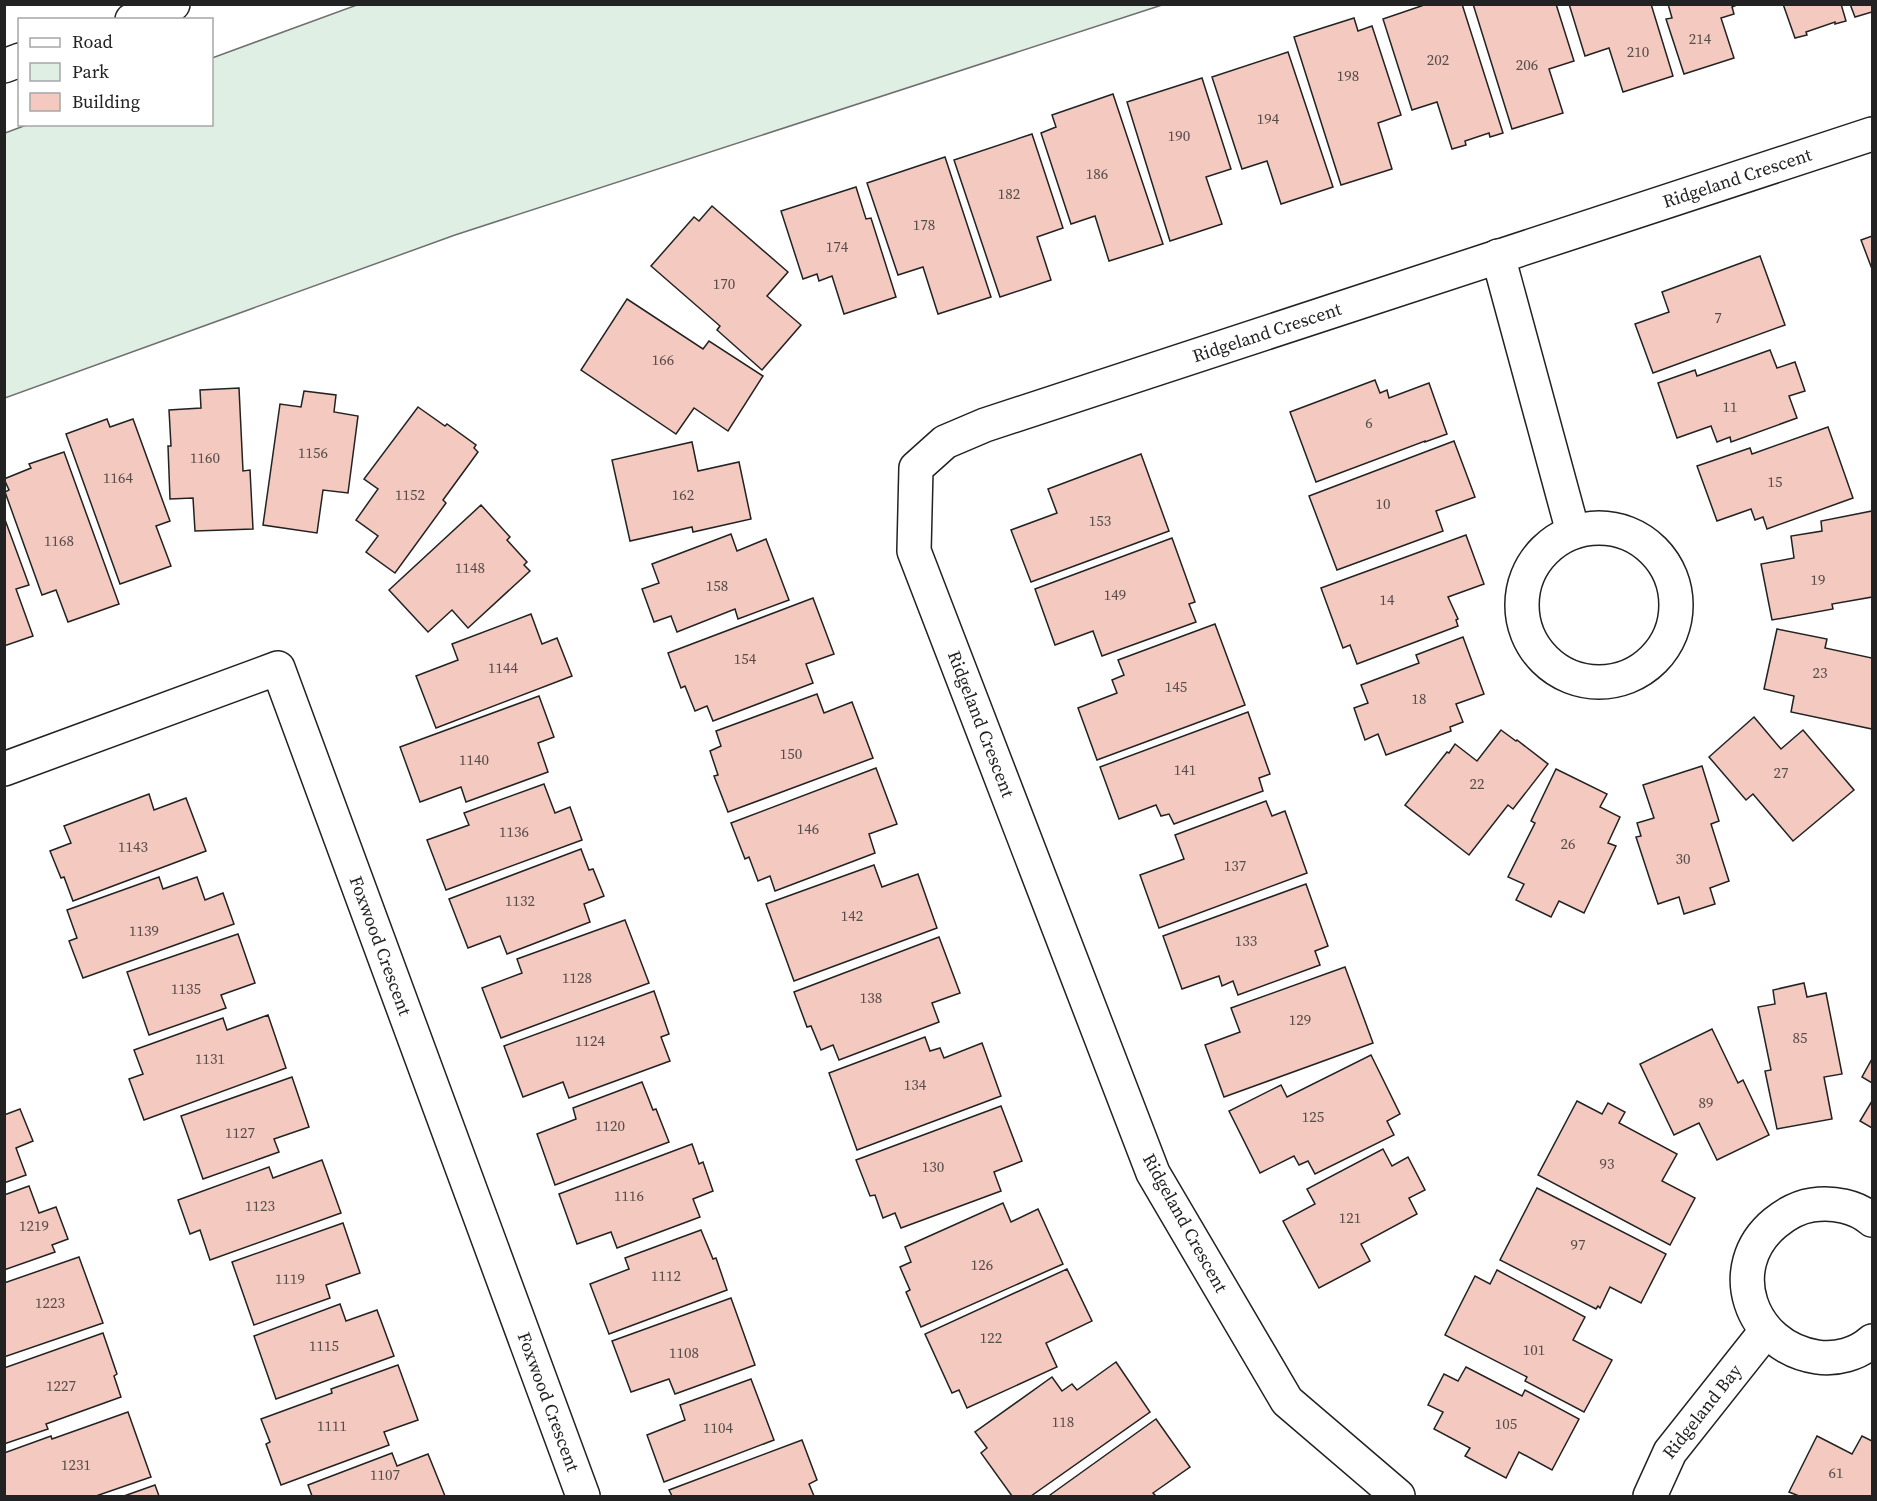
<svg xmlns="http://www.w3.org/2000/svg" width="1877" height="1501" font-family="'Source Serif 4',serif">
<rect width="100%" height="100%" fill="#fff"/>
<polygon fill="#e0efe3" stroke="#6f6f6f" stroke-width="1.5" points="357,5 357,4 1162,5 455,235 5,398 5,133 29,124 212,124 212,58"/>
<g fill="#f3c9c0" stroke="#222" stroke-width="1.5">
<polygon points="1427,4 1462,4 1503,133 1490,137 1489,133 1465,141 1466,145 1452,149 1437,102 1412,110 1383,19"/>
<polygon points="1473,4 1556,4 1574,61 1549,69 1563,113 1512,129"/>
<polygon points="1569,4 1651,4 1673,76 1623,92 1609,48 1585,56"/>
<polygon points="1668,4 1739,4 1732,7 1734,14 1721,18 1734,58 1684,74 1666,19 1672,18"/>
<polygon points="1783,4 1841,4 1846,21 1835,24 1835,22 1806,32 1807,35 1795,38"/>
<polygon points="1850,4 1872,4 1872,12 1855,17"/>
<polygon points="1354,18 1358,31 1372,26 1401,115 1378,123 1392,169 1341,185 1294,37"/>
<polygon points="1288,52 1333,187 1281,204 1267,161 1242,169 1212,77"/>
<polygon points="1202,78 1231,169 1206,177 1222,224 1170,241 1127,102"/>
<polygon points="1113,94 1163,244 1109,261 1095,216 1071,224 1041,133 1056,127 1052,115"/>
<polygon points="1032,134 1063,228 1037,237 1051,280 1000,297 954,160"/>
<polygon points="945,157 991,297 938,314 923,267 898,275 867,183"/>
<polygon points="856,187 866,219 871,218 896,297 844,314 832,276 819,281 817,274 803,279 781,211"/>
<polygon points="712,206 788,272 767,296 801,325 762,370 717,330 720,326 651,266 694,217 699,221"/>
<polygon points="1872,236 1872,269 1861,240"/>
<polygon points="1760,256 1785,325 1653,373 1635,324 1669,312 1662,292"/>
<polygon points="627,299 703,349 709,341 763,376 728,431 694,408 676,434 581,370"/>
<polygon points="1770,350 1777,368 1795,362 1805,391 1789,396 1797,418 1731,442 1730,437 1717,442 1711,426 1677,438 1658,383 1695,370 1697,376"/>
<polygon points="1375,380 1380,393 1387,390 1389,398 1429,383 1447,434 1425,442 1425,441 1316,482 1290,412"/>
<polygon points="239,388 243,471 250,470 253,529 195,531 193,498 170,499 168,446 171,446 169,410 201,408 200,390"/>
<polygon points="304,391 336,395 334,412 358,416 348,493 323,490 317,533 263,525 280,404 301,407"/>
<polygon points="418,407 445,426 447,424 476,445 474,448 478,452 443,500 446,503 395,573 366,552 378,536 356,520 378,489 364,479"/>
<polygon points="107,419 110,427 133,419 170,521 156,526 171,566 120,584 66,434"/>
<polygon points="1828,427 1853,498 1767,529 1763,517 1755,520 1751,509 1717,521 1697,466 1750,448 1752,454"/>
<polygon points="1454,441 1475,497 1436,511 1443,531 1337,570 1309,496"/>
<polygon points="692,442 698,471 739,462 751,519 693,532 692,527 630,541 612,460"/>
<polygon points="64,452 119,604 68,622 56,590 42,595 5,492 9,490 4,479 31,468 29,464"/>
<polygon points="1141,454 1169,531 1031,582 1011,530 1057,513 1048,489"/>
<polygon points="481,505 510,537 507,540 527,562 524,565 530,571 468,628 452,610 428,632 389,590"/>
<polygon points="1872,511 1872,597 1832,604 1833,609 1772,620 1761,564 1794,558 1791,536 1822,531 1821,521"/>
<polygon points="4,517 29,585 16,589 33,636 4,646"/>
<polygon points="731,534 737,551 766,539 789,600 738,619 735,609 677,632 671,616 654,622 642,589 659,583 652,564"/>
<polygon points="1466,535 1484,584 1448,597 1458,619 1456,620 1458,626 1357,664 1350,645 1343,648 1321,588"/>
<polygon points="1172,538 1195,602 1189,604 1196,622 1102,656 1093,631 1055,645 1035,589"/>
<polygon points="813,598 834,654 806,664 813,683 713,721 707,706 695,711 685,686 681,688 668,653"/>
<polygon points="531,614 542,644 557,638 572,676 436,728 416,676 458,660 452,644"/>
<polygon points="1215,624 1245,705 1097,760 1078,708 1117,693 1112,680 1124,675 1118,660"/>
<polygon points="1777,629 1827,639 1825,648 1872,658 1872,729 1791,712 1794,696 1764,689"/>
<polygon points="1463,637 1484,694 1456,704 1463,722 1450,727 1451,731 1386,755 1378,734 1365,740 1354,708 1368,703 1361,685 1419,663 1416,655"/>
<polygon points="817,694 824,713 852,702 873,758 728,812 714,776 718,775 710,751 721,746 716,731"/>
<polygon points="539,696 554,737 538,743 548,772 466,802 461,787 420,802 400,747"/>
<polygon points="1248,712 1270,774 1259,778 1263,791 1174,824 1169,814 1161,816 1156,805 1119,819 1100,767"/>
<polygon points="1754,717 1781,749 1803,730 1854,790 1793,841 1753,794 1746,800 1709,757"/>
<polygon points="1501,730 1516,741 1517,740 1548,764 1513,809 1508,805 1469,855 1405,805 1447,752 1449,753 1455,744 1477,761"/>
<polygon points="1702,766 1719,821 1711,824 1729,881 1710,888 1715,904 1684,914 1679,897 1658,904 1636,837 1641,836 1637,823 1654,818 1643,785"/>
<polygon points="876,768 897,824 869,834 875,853 775,891 770,876 758,881 749,857 745,859 731,823"/>
<polygon points="1556,769 1607,794 1600,807 1620,817 1608,843 1616,846 1584,913 1559,901 1551,917 1516,900 1524,884 1508,877 1535,823 1531,821"/>
<polygon points="544,784 555,813 570,807 582,840 446,890 427,840 469,825 464,813"/>
<polygon points="149,794 154,810 186,798 206,851 73,901 64,877 61,878 50,851 71,843 64,826"/>
<polygon points="1266,801 1272,816 1285,811 1307,873 1159,928 1140,875 1184,859 1175,835"/>
<polygon points="581,849 589,870 593,869 604,896 584,904 590,922 507,954 500,936 468,948 449,899"/>
<polygon points="874,865 882,887 918,874 937,928 794,981 766,904"/>
<polygon points="159,877 163,889 197,877 205,900 223,893 234,924 83,978 69,941 77,938 67,910"/>
<polygon points="1306,884 1328,946 1315,951 1320,965 1238,995 1233,981 1222,986 1219,976 1182,989 1163,936"/>
<polygon points="625,920 649,983 501,1038 482,988 522,973 517,959"/>
<polygon points="238,934 255,983 221,995 226,1008 149,1035 127,972"/>
<polygon points="939,937 960,993 932,1003 939,1022 839,1060 833,1045 821,1050 811,1026 807,1027 794,992"/>
<polygon points="1345,967 1373,1043 1224,1097 1205,1045 1240,1032 1231,1008"/>
<polygon points="1804,983 1807,997 1826,993 1842,1074 1824,1077 1832,1119 1777,1129 1765,1071 1771,1070 1758,1007 1775,1004 1773,990"/>
<polygon points="654,991 669,1034 661,1037 670,1061 569,1098 563,1082 523,1097 504,1046"/>
<polygon points="268,1015 286,1068 144,1120 129,1079 143,1074 134,1050 223,1018 227,1030"/>
<polygon points="1712,1029 1738,1083 1743,1080 1769,1135 1717,1160 1699,1123 1674,1135 1640,1064"/>
<polygon points="925,1037 930,1051 940,1048 944,1058 982,1043 1001,1096 857,1150 829,1073"/>
<polygon points="1371,1055 1400,1114 1387,1121 1394,1135 1315,1174 1308,1161 1299,1165 1294,1156 1260,1173 1229,1111 1281,1085 1287,1097"/>
<polygon points="1872,1059 1872,1083 1862,1077"/>
<polygon points="292,1077 309,1127 274,1139 279,1152 203,1179 181,1116"/>
<polygon points="642,1082 653,1110 656,1109 669,1142 555,1185 537,1134 576,1119 573,1108"/>
<polygon points="1577,1101 1602,1114 1608,1103 1625,1112 1619,1123 1677,1154 1662,1181 1695,1198 1670,1245 1538,1175"/>
<polygon points="1872,1101 1872,1128 1860,1121"/>
<polygon points="1001,1106 1022,1161 994,1172 1001,1191 901,1228 895,1213 883,1218 875,1195 870,1196 856,1160"/>
<polygon points="20,1109 33,1141 16,1148 26,1175 4,1183 4,1115"/>
<polygon points="692,1144 699,1164 703,1162 713,1191 693,1199 700,1217 617,1248 611,1232 577,1244 559,1194"/>
<polygon points="1383,1149 1392,1166 1408,1157 1425,1190 1409,1198 1417,1214 1361,1244 1370,1261 1319,1288 1283,1221 1315,1204 1307,1189"/>
<polygon points="322,1160 341,1213 210,1260 200,1230 190,1234 178,1200 269,1167 273,1178"/>
<polygon points="29,1186 39,1213 56,1207 68,1239 52,1245 55,1252 4,1270 4,1195"/>
<polygon points="1537,1188 1666,1254 1641,1303 1610,1287 1600,1308 1598,1306 1596,1309 1500,1260"/>
<polygon points="1003,1203 1011,1222 1038,1209 1063,1264 921,1327 906,1292 910,1290 900,1267 911,1262 905,1247"/>
<polygon points="343,1223 360,1273 326,1285 330,1298 254,1325 232,1262"/>
<polygon points="701,1230 713,1259 716,1258 727,1290 609,1334 590,1284 629,1269 625,1258"/>
<polygon points="79,1257 103,1323 4,1357 4,1283"/>
<polygon points="1067,1269 1092,1321 1046,1343 1057,1367 967,1408 959,1390 952,1393 925,1334"/>
<polygon points="1497,1270 1585,1317 1573,1340 1612,1360 1584,1412 1525,1381 1527,1377 1445,1335 1475,1276 1490,1284"/>
<polygon points="731,1298 755,1365 675,1394 669,1379 631,1392 612,1341"/>
<polygon points="340,1304 346,1321 377,1310 394,1356 276,1399 254,1336"/>
<polygon points="103,1333 117,1374 114,1376 121,1397 46,1424 48,1429 4,1444 4,1368"/>
<polygon points="1116,1362 1150,1412 1031,1496 1012,1496 981,1453 987,1448 975,1432 1052,1377 1062,1391 1072,1384 1077,1390"/>
<polygon points="398,1365 418,1420 384,1432 389,1445 281,1485 266,1444 270,1442 261,1419 332,1393 331,1389"/>
<polygon points="1466,1367 1522,1396 1525,1390 1579,1419 1552,1470 1519,1452 1506,1478 1465,1456 1470,1448 1434,1429 1443,1412 1428,1405 1444,1374 1458,1381"/>
<polygon points="751,1379 774,1440 664,1482 647,1435 685,1420 680,1405"/>
<polygon points="128,1412 151,1477 96,1496 4,1496 4,1453 51,1436 52,1439"/>
<polygon points="1156,1419 1190,1467 1153,1493 1156,1496 1051,1496 1050,1495"/>
<polygon points="1817,1436 1852,1454 1862,1436 1872,1441 1872,1496 1799,1496 1789,1492"/>
<polygon points="802,1440 817,1480 809,1484 814,1496 672,1496 669,1490"/>
<polygon points="392,1453 397,1466 428,1454 445,1496 312,1496 308,1485"/>
<polygon points="155,1485 159,1496 124,1496"/>
</g>
<g fill="none" stroke-linecap="round" stroke-linejoin="round">
<g stroke="#222" stroke-width="36">
<g id="minor">
<polyline points="1498,256 1573,532"/>
<circle cx="1599" cy="605" r="77"/>
<path id="s1" d="M4,769L278,668L583,1496"/>
<path d="M1872,1220C1856,1206 1833,1202 1812,1205C1798,1207 1786,1214 1775,1223C1722,1267 1750,1347 1817,1357C1836,1360 1858,1354 1872,1341"/>
<path id="s2" d="M1398,1496L1287,1401L1153,1173L914,551L916,468L945,442L985,425L1872,134"/>
<path id="s3" d="M1650,1496L1670,1452L1766,1331"/>
</g>
</g>
<g stroke="#222" stroke-width="36">
<g id="major">
<polyline points="132,20 173,4"/>
<polyline points="4,66 20,60"/>
</g>
</g>
<use href="#minor" stroke="#fff" stroke-width="33"/>
<use href="#major" stroke="#fff" stroke-width="33"/>
</g>
<g text-anchor="middle" stroke-width="4.5" stroke-linejoin="round" paint-order="stroke">
<g font-size="15" fill="#564c4a">
<text x="1700" y="44">214</text>
<text x="1638" y="57">210</text>
<text x="1438" y="65">202</text>
<text x="1527" y="70">206</text>
<text x="1348" y="81">198</text>
<text x="1268" y="124">194</text>
<text x="1179" y="141">190</text>
<text x="1097" y="179">186</text>
<text x="1009" y="199">182</text>
<text x="924" y="230">178</text>
<text x="837" y="252">174</text>
<text x="724" y="289">170</text>
<text x="1718" y="323">7</text>
<text x="663" y="365">166</text>
<text x="1730" y="412">11</text>
<text x="1369" y="428">6</text>
<text x="313" y="458">1156</text>
<text x="205" y="463">1160</text>
<text x="118" y="483">1164</text>
<text x="1775" y="487">15</text>
<text x="410" y="500">1152</text>
<text x="683" y="500">162</text>
<text x="1383" y="509">10</text>
<text x="1100" y="526">153</text>
<text x="59" y="546">1168</text>
<text x="470" y="573">1148</text>
<text x="1818" y="585">19</text>
<text x="717" y="591">158</text>
<text x="1115" y="600">149</text>
<text x="1387" y="605">14</text>
<text x="745" y="664">154</text>
<text x="503" y="673">1144</text>
<text x="1820" y="678">23</text>
<text x="1176" y="692">145</text>
<text x="1419" y="704">18</text>
<text x="791" y="759">150</text>
<text x="474" y="765">1140</text>
<text x="1185" y="775">141</text>
<text x="1781" y="778">27</text>
<text x="1477" y="789">22</text>
<text x="808" y="834">146</text>
<text x="514" y="837">1136</text>
<text x="1568" y="849">26</text>
<text x="133" y="852">1143</text>
<text x="1683" y="864">30</text>
<text x="1235" y="871">137</text>
<text x="520" y="906">1132</text>
<text x="852" y="921">142</text>
<text x="144" y="936">1139</text>
<text x="1246" y="946">133</text>
<text x="577" y="983">1128</text>
<text x="186" y="994">1135</text>
<text x="871" y="1003">138</text>
<text x="1300" y="1025">129</text>
<text x="1800" y="1043">85</text>
<text x="590" y="1046">1124</text>
<text x="210" y="1064">1131</text>
<text x="915" y="1090">134</text>
<text x="1706" y="1108">89</text>
<text x="1313" y="1122">125</text>
<text x="610" y="1131">1120</text>
<text x="240" y="1138">1127</text>
<text x="1607" y="1169">93</text>
<text x="933" y="1172">130</text>
<text x="629" y="1201">1116</text>
<text x="260" y="1211">1123</text>
<text x="1350" y="1223">121</text>
<text x="34" y="1231">1219</text>
<text x="1578" y="1250">97</text>
<text x="982" y="1270">126</text>
<text x="666" y="1281">1112</text>
<text x="290" y="1284">1119</text>
<text x="50" y="1308">1223</text>
<text x="991" y="1343">122</text>
<text x="324" y="1351">1115</text>
<text x="1534" y="1355">101</text>
<text x="684" y="1358">1108</text>
<text x="61" y="1391">1227</text>
<text x="1063" y="1427">118</text>
<text x="1506" y="1429">105</text>
<text x="332" y="1431">1111</text>
<text x="718" y="1433">1104</text>
<text x="76" y="1470">1231</text>
<text x="1836" y="1478">61</text>
<text x="385" y="1480">1107</text>
</g>
<g font-size="18" fill="#222" stroke="#fff">
<text dy="6" stroke="none"><textPath href="#s2" startOffset="2034">Ridgeland Crescent</textPath></text>
<text dy="6" stroke="none"><textPath href="#s2" startOffset="1539">Ridgeland Crescent</textPath></text>
<text transform="translate(981 724) rotate(69)" y="6">Ridgeland Crescent</text>
<text dy="6" stroke="none"><textPath href="#s1" startOffset="588">Foxwood Crescent</textPath></text>
<text transform="translate(1185 1223) rotate(61)" y="6">Ridgeland Crescent</text>
<text dy="6" stroke="none"><textPath href="#s1" startOffset="1074">Foxwood Crescent</textPath></text>
<text dy="6" stroke="none"><textPath href="#s3" startOffset="100">Ridgeland Bay</textPath></text>
</g>
</g>
<rect width="1877" height="1501" fill="none" stroke="#222222" stroke-width="12"/>
<rect x="18" y="18" width="195" height="108" fill="#ffffff" stroke="#a7a7a7" stroke-width="1.5"/>
<rect x="30" y="38" width="30" height="9" fill="#ffffff" stroke="#a7a7a7" stroke-width="1.5"/>
<text x="72" y="48" font-size="18" fill="#222222">Road</text>
<rect x="30" y="63" width="30" height="18" fill="#e0efe3" stroke="#a7a7a7" stroke-width="1.5"/>
<text x="72" y="78" font-size="18" fill="#222222">Park</text>
<rect x="30" y="93" width="30" height="18" fill="#f3c9c0" stroke="#a7a7a7" stroke-width="1.5"/>
<text x="72" y="108" font-size="18" fill="#222222">Building</text>
</svg>
